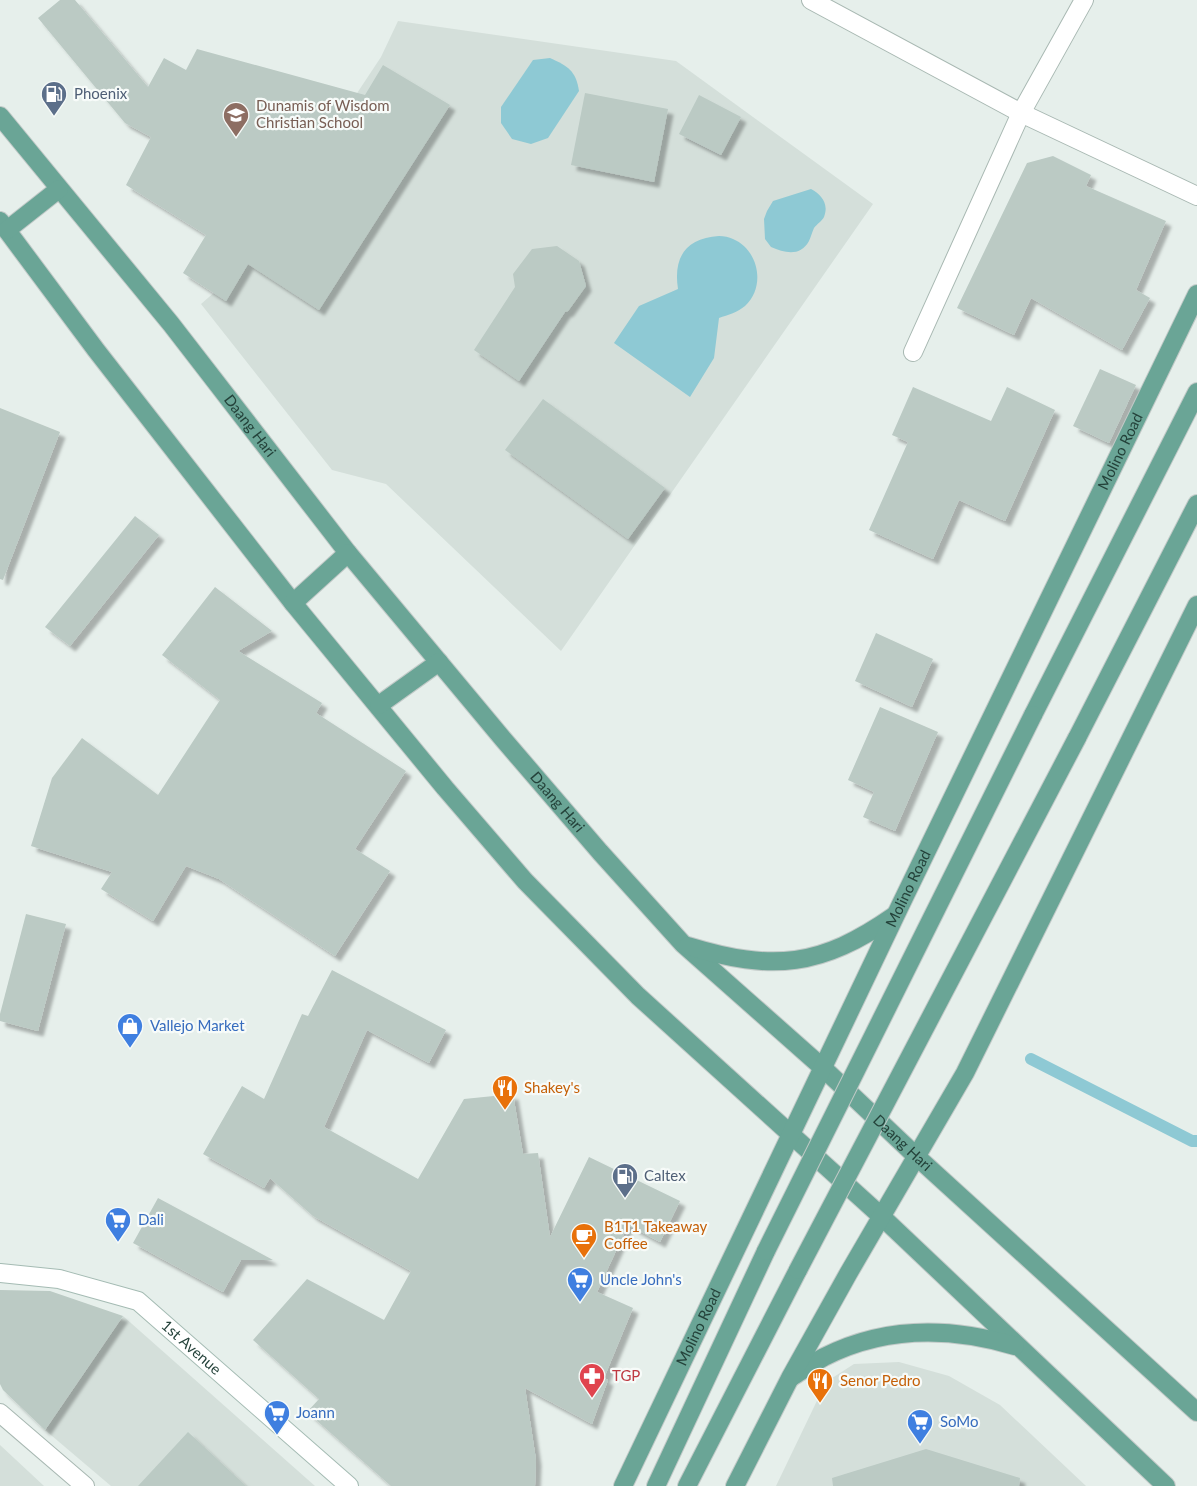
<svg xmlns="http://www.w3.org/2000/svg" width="1197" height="1486" font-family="Lato,sans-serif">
<defs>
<filter id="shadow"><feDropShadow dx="5.5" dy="5.5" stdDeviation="1.5" flood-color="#0004"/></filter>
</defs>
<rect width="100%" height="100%" fill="#e6efeb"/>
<g fill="#d4dfda">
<polygon points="398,21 676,61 873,204 561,651 386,484 332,470 201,304 239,271 381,57"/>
<polygon points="123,1316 315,1486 111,1486 45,1430"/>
<polygon points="899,1362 949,1376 1000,1405 1086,1486 776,1486 826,1382 854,1364"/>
<polygon points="0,1445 44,1486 0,1486"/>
</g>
<g fill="#8ec9d4">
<path d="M550,58C568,66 576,71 579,91L548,138L531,144L512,139L501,123V107L533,60Z"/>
<path d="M811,189C822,195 829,204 824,217C822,221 817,224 814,228C812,232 811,237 809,241C800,257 785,253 771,247L765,239L764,219L767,211L773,201Z"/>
<path d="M719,236C724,236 729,237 733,239C759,250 766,287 745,306C738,312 728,315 719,318L714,358L690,397L614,343L639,306L678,289C673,257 686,238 719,236Z"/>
</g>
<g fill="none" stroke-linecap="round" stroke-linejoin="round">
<polyline stroke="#8ec9d4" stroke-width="12" points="1031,1059 1192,1141 1197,1141"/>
</g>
<g fill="#bbcac4" filter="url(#shadow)">
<polygon points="60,0 75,0 148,87 164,58 186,70 197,49 365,95 383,65 450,105 319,310 248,264 226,301 183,273 206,235 126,185 151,137 125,123 38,18"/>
<polygon points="585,93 668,109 654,182 571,165"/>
<polygon points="699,95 741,117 721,155 679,134"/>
<polygon points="1053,156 1091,175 1086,186 1166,221 1136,290 1150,298 1122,350 1031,298 1014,335 957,308 1027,163"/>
<polygon points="557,246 579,261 586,286 568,311 565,312 519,381 474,350 515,287 513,274 532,249"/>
<polygon points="1100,369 1136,385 1109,443 1073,426"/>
<polygon points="913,387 991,421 1007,387 1055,410 1005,521 959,500 933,559 869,530 908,442 892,435"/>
<polygon points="543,399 665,488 628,539 505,450"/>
<polygon points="0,408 60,432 3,580 0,579"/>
<polygon points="135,516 159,535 70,646 45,627"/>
<polygon points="215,587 272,631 238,651 322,703 316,713 406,771 355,849 390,871 335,956 219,879 186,866 153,921 101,889 112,872 31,846 52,778 82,738 158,795 220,700 162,655"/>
<polygon points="876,633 933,659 912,707 855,681"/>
<polygon points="880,707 938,732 895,831 863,817 874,792 848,780"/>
<polygon points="26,914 66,924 38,1031 0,1021 0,1014"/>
<polygon points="332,970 446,1030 429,1063 367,1030 324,1127 418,1179 464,1099 513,1094 523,1154 538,1153 550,1237 589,1157 680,1201 660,1242 628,1225 597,1292 633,1308 604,1378 608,1380 592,1424 525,1388 536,1460 535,1486 391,1486 307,1412 319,1399 253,1340 307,1279 384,1320 411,1271 313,1216 270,1178 264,1188 203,1154 242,1086 264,1099 302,1014 308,1016"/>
<polygon points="158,1198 273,1260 241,1260 223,1292 133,1243"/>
<polygon points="0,1290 50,1291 123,1316 45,1430 3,1390 0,1384"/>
<polygon points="188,1432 246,1486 138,1486"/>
<polygon points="926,1449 1020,1478 1019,1486 833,1486 832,1478"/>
</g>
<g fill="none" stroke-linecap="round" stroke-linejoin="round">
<g stroke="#a8b8b2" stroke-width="20">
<g id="street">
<polyline points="811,0 1021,113 1197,196"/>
<polyline points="913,352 1021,113 1084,0"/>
<polyline points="0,1413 85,1486"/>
</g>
</g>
<g stroke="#a4bbb3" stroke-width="20">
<g id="secondary">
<path id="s1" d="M0,1273L59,1279L138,1301L349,1486"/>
</g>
</g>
<g stroke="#c2cac8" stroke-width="20">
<g id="primary">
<path id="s2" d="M0,116L171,324L348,553L503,739L600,852L683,944L823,1068L917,1157L1197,1412"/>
<polyline points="0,221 96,350 293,603 445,788 525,881 638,996 881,1216 1166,1486"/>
<polyline points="7,230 59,189"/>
<polyline points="293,603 348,553"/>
<polyline points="379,705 439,662"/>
<polyline points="1033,715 1197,392"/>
<polyline points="1077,738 1197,504"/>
<path d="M688,946C773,972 821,967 894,916"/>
<path d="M792,1377C803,1370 813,1363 824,1357C885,1326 951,1327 1015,1346"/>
<path id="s3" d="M623,1486L900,906L1197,294"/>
<polyline points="656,1486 766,1251"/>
<polyline points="687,1486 798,1270"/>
<polyline points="735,1486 790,1378 848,1274 965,1073 1197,605"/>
</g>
</g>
<use href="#street" stroke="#fff" stroke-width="18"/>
<use href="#secondary" stroke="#fff" stroke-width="18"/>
<use href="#primary" stroke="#6aa596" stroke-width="18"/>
<g stroke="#c2cac8" stroke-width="20" stroke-linecap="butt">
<g id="primary-bridge">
<polyline points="766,1251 1033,715"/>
<polyline points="798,1270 1077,738"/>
</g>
</g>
<use href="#primary-bridge" stroke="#6aa596" stroke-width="18"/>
</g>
<defs>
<g id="fuel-pin" transform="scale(1.35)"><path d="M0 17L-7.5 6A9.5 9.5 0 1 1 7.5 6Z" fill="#5c6f8a" stroke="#f7fbf9"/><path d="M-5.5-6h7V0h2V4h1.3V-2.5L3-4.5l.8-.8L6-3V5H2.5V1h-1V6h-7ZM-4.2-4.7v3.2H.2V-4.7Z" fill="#fff"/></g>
<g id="school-pin" transform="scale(1.35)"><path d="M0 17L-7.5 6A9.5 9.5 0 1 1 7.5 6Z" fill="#8d6e63" stroke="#f7fbf9"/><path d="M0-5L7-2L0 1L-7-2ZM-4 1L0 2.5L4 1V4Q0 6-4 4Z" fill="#fff"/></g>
<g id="shop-pin" transform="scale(1.35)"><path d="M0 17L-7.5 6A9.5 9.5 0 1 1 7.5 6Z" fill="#3f7fe0" stroke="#f7fbf9"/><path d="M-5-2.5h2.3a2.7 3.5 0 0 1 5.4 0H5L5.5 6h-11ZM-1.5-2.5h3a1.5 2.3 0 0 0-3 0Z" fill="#fff"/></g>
<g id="restaurant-pin" transform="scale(1.35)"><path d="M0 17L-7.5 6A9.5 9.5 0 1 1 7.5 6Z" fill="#e8710a" stroke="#f7fbf9"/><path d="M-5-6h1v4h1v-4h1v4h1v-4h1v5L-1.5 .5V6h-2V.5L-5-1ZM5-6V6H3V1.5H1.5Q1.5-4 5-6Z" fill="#fff"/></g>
<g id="supermarket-pin" transform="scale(1.35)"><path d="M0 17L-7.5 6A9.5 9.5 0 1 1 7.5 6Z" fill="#3f7fe0" stroke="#f7fbf9"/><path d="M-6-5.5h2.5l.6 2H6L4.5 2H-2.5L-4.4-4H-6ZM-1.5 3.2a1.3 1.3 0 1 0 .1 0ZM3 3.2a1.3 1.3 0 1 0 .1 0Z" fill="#fff"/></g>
<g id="cafe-pin" transform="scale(1.35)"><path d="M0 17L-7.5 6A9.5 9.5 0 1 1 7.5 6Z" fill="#e8710a" stroke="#f7fbf9"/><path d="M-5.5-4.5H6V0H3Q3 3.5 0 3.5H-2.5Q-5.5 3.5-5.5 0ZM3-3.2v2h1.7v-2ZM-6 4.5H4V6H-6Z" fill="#fff"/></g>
<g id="pharmacy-pin" transform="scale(1.35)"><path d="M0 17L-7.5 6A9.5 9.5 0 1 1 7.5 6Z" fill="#e0444e" stroke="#f7fbf9"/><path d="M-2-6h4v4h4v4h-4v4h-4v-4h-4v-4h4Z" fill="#fff"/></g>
</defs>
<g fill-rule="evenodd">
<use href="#fuel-pin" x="54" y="94"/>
<use href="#school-pin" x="236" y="115"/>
<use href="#shop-pin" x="130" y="1026"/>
<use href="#restaurant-pin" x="505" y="1088"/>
<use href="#fuel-pin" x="625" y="1176"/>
<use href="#supermarket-pin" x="118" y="1220"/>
<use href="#cafe-pin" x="584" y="1236"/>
<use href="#supermarket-pin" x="580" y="1280"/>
<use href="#pharmacy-pin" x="592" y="1376"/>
<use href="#restaurant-pin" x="820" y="1381"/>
<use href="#supermarket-pin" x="277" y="1413"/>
<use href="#supermarket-pin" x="920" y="1422"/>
</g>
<g text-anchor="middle" stroke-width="4.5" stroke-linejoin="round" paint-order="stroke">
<g font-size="15" fill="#4e5e75" stroke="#f7fbf9" text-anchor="start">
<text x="74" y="99">Phoenix</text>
<text x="644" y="1181">Caltex</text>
</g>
<g font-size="15" fill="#785e54" stroke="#f7fbf9" text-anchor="start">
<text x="256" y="111">Dunamis of Wisdom<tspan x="256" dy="17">Christian School</tspan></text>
</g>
<g font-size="15" fill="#24423a" stroke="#f7fbf9">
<text dy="5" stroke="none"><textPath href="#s2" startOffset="398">Daang Hari</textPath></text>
<text dy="5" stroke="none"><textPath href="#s3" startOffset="1148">Molino Road</textPath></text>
<text dy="5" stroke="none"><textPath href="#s2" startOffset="884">Daang Hari</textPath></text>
<text dy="5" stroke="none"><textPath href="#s3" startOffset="662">Molino Road</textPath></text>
<text dy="5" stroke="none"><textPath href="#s2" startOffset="1370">Daang Hari</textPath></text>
<text dy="5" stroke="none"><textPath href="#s3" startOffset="176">Molino Road</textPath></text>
<text dy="5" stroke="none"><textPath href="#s1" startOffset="212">1st Avenue</textPath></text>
</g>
<g font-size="15" fill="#366cbe" stroke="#f7fbf9" text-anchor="start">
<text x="150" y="1031">Vallejo Market</text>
<text x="138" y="1225">Dali</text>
<text x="600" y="1285">Uncle John's</text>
<text x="296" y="1418">Joann</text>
<text x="940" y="1427">SoMo</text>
</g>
<g font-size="15" fill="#c56008" stroke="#f7fbf9" text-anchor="start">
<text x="524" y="1093">Shakey's</text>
<text x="604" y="1232">B1T1 Takeaway<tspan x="604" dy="17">Coffee</tspan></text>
<text x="840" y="1386">Senor Pedro</text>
</g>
<g font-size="15" fill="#be3a42" stroke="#f7fbf9" text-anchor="start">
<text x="612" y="1381">TGP</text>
</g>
</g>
</svg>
